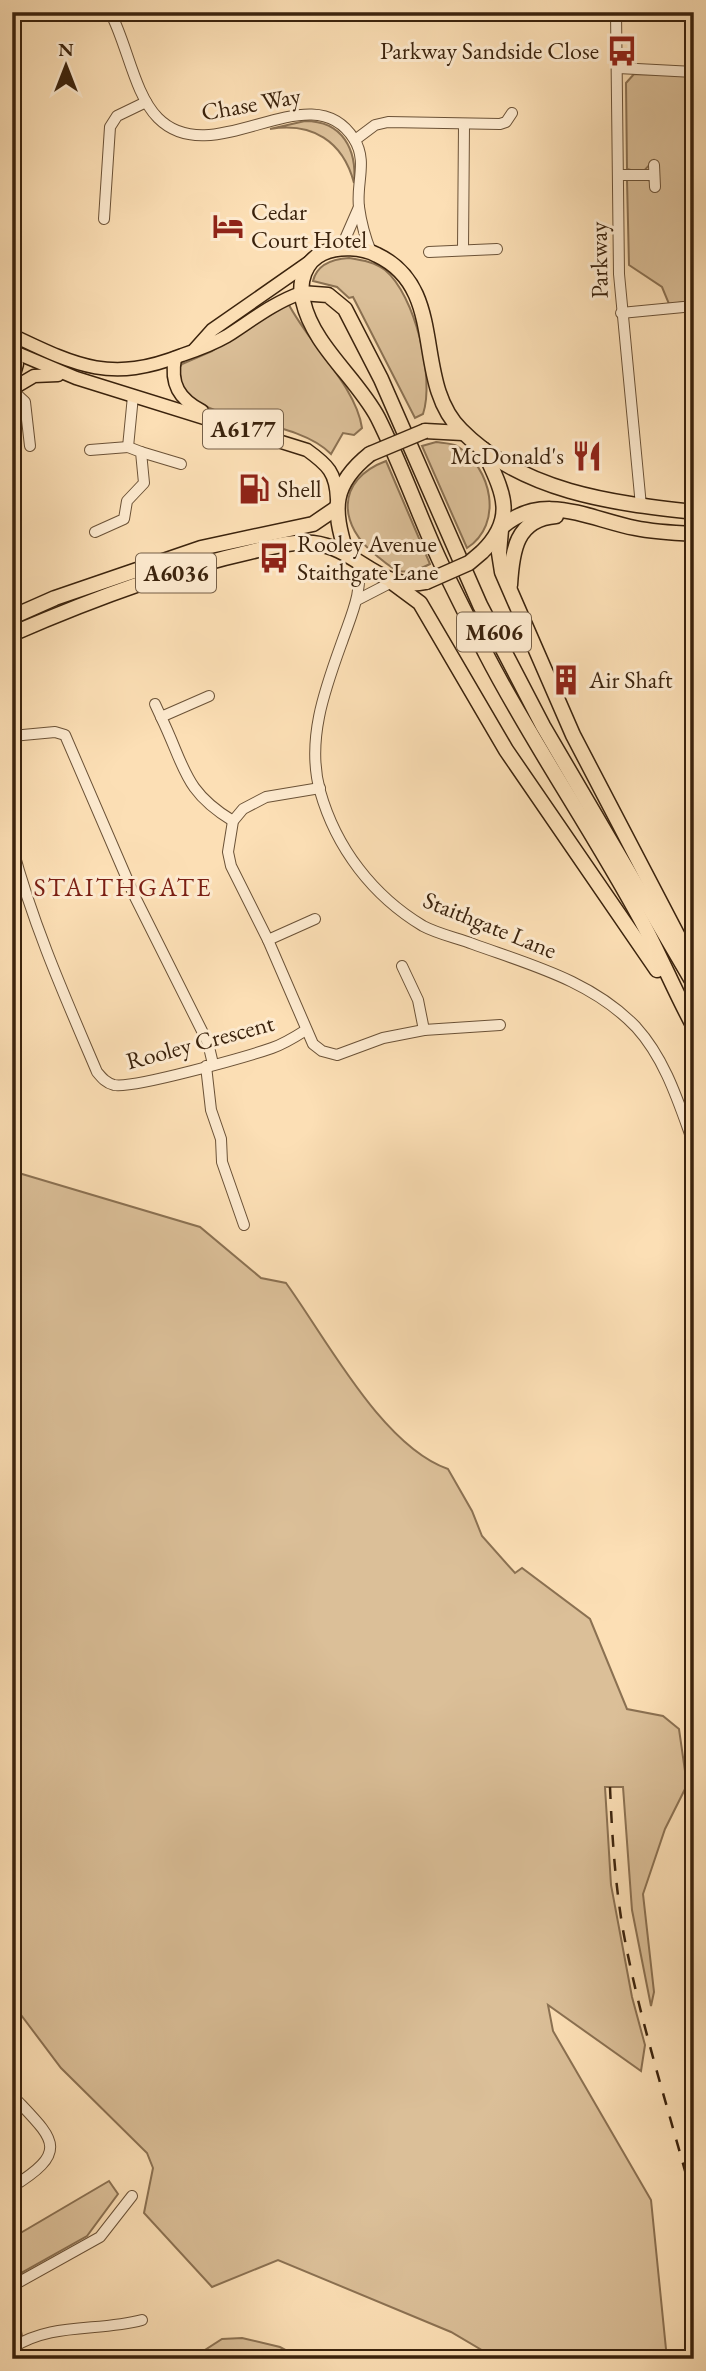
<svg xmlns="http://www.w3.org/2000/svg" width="706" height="2371" font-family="'EB Garamond',serif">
<rect width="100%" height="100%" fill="#fcdfb5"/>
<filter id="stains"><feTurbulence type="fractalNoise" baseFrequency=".00286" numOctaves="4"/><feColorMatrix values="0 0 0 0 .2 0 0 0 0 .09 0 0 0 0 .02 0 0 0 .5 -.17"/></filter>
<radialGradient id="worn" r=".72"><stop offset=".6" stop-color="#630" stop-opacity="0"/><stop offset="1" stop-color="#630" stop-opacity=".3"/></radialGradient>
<g fill="#dbbf98" stroke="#8b7152" stroke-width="2">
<polygon points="634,74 694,75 694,301 669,304 662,287 629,265 627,180 632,177 648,179 651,183 653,161 642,173 627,169 626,83"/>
<path d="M305,121C343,121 357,150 354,183C343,141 312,122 270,129Z"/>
<path d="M349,258C361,260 375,262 385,270C415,295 435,378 423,414L415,418L353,297L349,298L337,287L313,281C317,264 333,259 349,258Z"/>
<path d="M288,303C308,343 356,386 362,428L354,435L343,433L331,454C297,419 214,423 188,394C181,388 180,378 178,370L182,364L212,351L277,306Z"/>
<path d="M436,442C442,443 451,443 457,446C492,468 504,524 467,548L422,446Z"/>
<path d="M386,461L430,564C420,569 411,573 399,571C392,569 383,561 377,556C338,526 335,480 386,461Z"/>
<path d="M12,1171L200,1227L261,1278L286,1283C326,1338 382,1446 448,1469L472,1511L482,1536L515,1573L522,1568L590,1619L627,1709L663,1716L679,1729L687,1785L665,1829L643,1894L654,1992L651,2006L632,1910L623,1787H605L611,1885L632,1997L645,2045L641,2071L548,2005L553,2031L651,2200L667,2359H497L451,2332L278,2260L212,2287L144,2213L153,2168L147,2153L61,2068L12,2003Z"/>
<polygon points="109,2181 118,2194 87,2236 12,2278 12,2238"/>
<polygon points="242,2338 280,2347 302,2359 191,2359 222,2339"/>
</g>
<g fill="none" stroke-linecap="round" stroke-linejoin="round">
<g stroke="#6b5237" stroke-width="12">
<g id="minor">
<path d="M110,12C127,43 134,94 158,118C214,174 311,70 354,139C368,161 356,183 359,207C361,222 365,237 371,252"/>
<polyline points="616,12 619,274 641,506"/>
<polyline points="618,68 694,72"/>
<polyline points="355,140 375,125 388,122 500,124 506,122 512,113"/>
<polyline points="654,165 655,187"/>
<polyline points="619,175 654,175"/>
<polyline points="104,219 110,127 117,116 146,102"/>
<polyline points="463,248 464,125"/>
<polyline points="334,250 345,239 359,207"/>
<polyline points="429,252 497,249"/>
<polyline points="621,313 694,306"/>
<polyline points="12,390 25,402 30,446"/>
<polyline points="90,450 128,447"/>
<polyline points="141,452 181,464"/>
<polyline points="95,532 124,519 127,501 144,483 141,452 128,447 133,396"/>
<path d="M358,561C363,592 352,613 342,642C325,689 306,740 320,791C336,848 373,896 423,926C438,934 457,938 473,944C531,965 592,981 636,1027C666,1060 679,1104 694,1145"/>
<polyline points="359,599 392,582"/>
<polyline points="155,704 161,717 209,696"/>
<path d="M161,717C185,766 183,791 233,821"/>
<polyline points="12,736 55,732 65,735 134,895 208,1043 213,1064"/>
<polyline points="320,788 266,797 243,809 233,821 228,852 231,866 268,940 313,1044 322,1051 337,1055 383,1038 424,1030 500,1025"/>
<path d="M12,846C33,925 65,997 97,1072C102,1078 106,1083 114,1085C133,1089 249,1056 272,1048C284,1044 295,1037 306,1030"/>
<polyline points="268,940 315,919"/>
<polyline points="402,966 418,1000 424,1030"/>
<polyline points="206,1066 211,1110 221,1139 222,1162 244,1225"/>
<path d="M12,2095C53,2139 72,2150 12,2187"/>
<polyline points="12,2286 100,2237 132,2196"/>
<polyline points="12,2307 18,2344"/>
<path d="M12,2348C52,2322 98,2332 142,2320"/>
</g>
</g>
<g stroke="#3b230d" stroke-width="15">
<g id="major">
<path d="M12,335C77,366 111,383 182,355C197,350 213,344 227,336C252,320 273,303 301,293"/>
<polyline points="195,349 212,330 311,261"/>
<path d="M12,351L76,378L307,450C328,465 336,473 337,499"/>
<polyline points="12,352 17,364 12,381"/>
<path d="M175,358C170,384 179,399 202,411"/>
<polyline points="12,389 34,376 58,375"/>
</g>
</g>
<g stroke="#3b230d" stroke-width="17">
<g id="highway">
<polyline points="301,293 328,295 345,309 381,379 480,605 543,726 694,984"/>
<polyline points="425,431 463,433"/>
<path d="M694,512C612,503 522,492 461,430C411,380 449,289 377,255C362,247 339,246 323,253C305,261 298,282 303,301C313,346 357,378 378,418C401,464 418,513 439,559C454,591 470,622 486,654C533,745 592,829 641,920C660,955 675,992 694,1027"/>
<path d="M502,527C543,491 589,519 635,528C654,532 674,533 694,534"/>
<polyline points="501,530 499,553 502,572 573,735 694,967"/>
<path d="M346,552C333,509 331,485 370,454"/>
<path d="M482,552C519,516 501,489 483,449"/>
<polyline points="393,583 420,603 506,750 657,970"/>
<path d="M510,585C512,551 516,519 556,516"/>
<polyline points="12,617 55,598 201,548 313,524 335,509"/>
<path d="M12,634C88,601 169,570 250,552C271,547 292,541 313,543C358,548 378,592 426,582"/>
</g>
</g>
<use href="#minor" stroke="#fdeacf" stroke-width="10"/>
<use href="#major" stroke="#fcdfb5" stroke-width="12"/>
<use href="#highway" stroke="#fcdfb5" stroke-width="14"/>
<path stroke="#3b230d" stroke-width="2.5" stroke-dasharray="12 12" stroke-linecap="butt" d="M610,1787C612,1835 615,1883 623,1930C640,2023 670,2113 694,2204"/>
<g stroke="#3b230d" stroke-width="17" stroke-linecap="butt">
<g id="highway-bridge">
<polyline points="370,454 425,431"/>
<polyline points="426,582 469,563 482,552"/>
</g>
</g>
<use href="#highway-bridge" stroke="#fcdfb5" stroke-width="14"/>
</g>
<defs>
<g id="bus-bare" transform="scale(2.415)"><path d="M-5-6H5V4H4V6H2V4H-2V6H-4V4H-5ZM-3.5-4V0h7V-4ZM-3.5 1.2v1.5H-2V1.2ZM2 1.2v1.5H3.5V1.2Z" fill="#8f2418" stroke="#fdeacf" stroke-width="2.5" paint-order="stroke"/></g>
<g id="hotel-bare" transform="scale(2.415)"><path d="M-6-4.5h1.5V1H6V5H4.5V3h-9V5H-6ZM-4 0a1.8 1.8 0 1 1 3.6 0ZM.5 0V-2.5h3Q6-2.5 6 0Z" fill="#8f2418" stroke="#fdeacf" stroke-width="2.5" paint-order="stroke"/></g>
<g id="restaurant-bare" transform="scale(2.415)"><path d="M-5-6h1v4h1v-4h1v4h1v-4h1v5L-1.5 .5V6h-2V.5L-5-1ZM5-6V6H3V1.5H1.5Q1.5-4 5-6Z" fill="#8f2418" stroke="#fdeacf" stroke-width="2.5" paint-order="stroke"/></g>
<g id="fuel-bare" transform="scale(2.415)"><path d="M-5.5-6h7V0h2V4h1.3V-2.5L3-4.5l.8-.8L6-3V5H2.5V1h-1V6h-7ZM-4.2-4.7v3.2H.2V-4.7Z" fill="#8f2418" stroke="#fdeacf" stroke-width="2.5" paint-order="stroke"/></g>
<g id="building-bare" transform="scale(2.415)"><path d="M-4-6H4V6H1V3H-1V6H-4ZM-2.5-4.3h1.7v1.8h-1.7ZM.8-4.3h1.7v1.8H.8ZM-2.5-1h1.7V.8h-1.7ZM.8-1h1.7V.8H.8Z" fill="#8f2418" stroke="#fdeacf" stroke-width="2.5" paint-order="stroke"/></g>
</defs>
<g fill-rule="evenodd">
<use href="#bus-bare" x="622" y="51"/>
<use href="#hotel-bare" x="228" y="226"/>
<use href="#restaurant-bare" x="587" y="456"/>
<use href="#fuel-bare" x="254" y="489"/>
<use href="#bus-bare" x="274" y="558"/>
<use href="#building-bare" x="566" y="680"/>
</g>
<g text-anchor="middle" stroke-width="6" stroke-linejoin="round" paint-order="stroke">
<g fill="#fdeacf" stroke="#755f47" stroke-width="2">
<rect x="203" y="409.5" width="80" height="39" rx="5"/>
<rect x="136" y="553.5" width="80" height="39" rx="5"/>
<rect x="457" y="612.5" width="74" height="39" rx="5"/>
</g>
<g font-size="23" font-weight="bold" fill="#3b230d">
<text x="243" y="437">A6177</text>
<text x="176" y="581">A6036</text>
<text x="494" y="640">M606</text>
</g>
<g font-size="24" fill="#3b230d" stroke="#fdeacf" text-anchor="start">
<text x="599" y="59" text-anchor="end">Parkway Sandside Close</text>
<text x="251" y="220">Cedar<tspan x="251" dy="28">Court Hotel</tspan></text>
<text x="564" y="464" text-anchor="end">McDonald's</text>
<text x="277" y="497">Shell</text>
<text x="297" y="552">Rooley Avenue<tspan x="297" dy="28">Staithgate Lane</tspan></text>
<text x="589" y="688">Air Shaft</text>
</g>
<g font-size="24" fill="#3b230d" stroke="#fdeacf">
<text transform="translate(251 104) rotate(-10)" y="8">Chase Way</text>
<text transform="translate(599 260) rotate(-91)" y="8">Parkway</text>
<text transform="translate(490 925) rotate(22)" y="8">Staithgate Lane</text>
<text transform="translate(200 1042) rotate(-15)" y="8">Rooley Crescent</text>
</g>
<g font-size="26" letter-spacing="2" fill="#7a1f14" stroke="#fdeacf">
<text x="123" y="896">STAITHGATE</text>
</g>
</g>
<rect width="706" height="2371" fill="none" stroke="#fcdfb5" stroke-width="42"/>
<rect x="14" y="14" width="678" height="2343" fill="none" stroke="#3b230d" stroke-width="3.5"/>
<rect x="21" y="21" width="664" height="2329" fill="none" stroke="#3b230d" stroke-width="2"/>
<g transform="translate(66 66)" stroke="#fdeacf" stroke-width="5" paint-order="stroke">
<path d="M0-5L12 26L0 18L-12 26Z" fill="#3b230d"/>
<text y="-10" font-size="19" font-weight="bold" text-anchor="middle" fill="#3b230d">N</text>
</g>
<rect width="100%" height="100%" filter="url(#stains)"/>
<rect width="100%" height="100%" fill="url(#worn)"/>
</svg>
